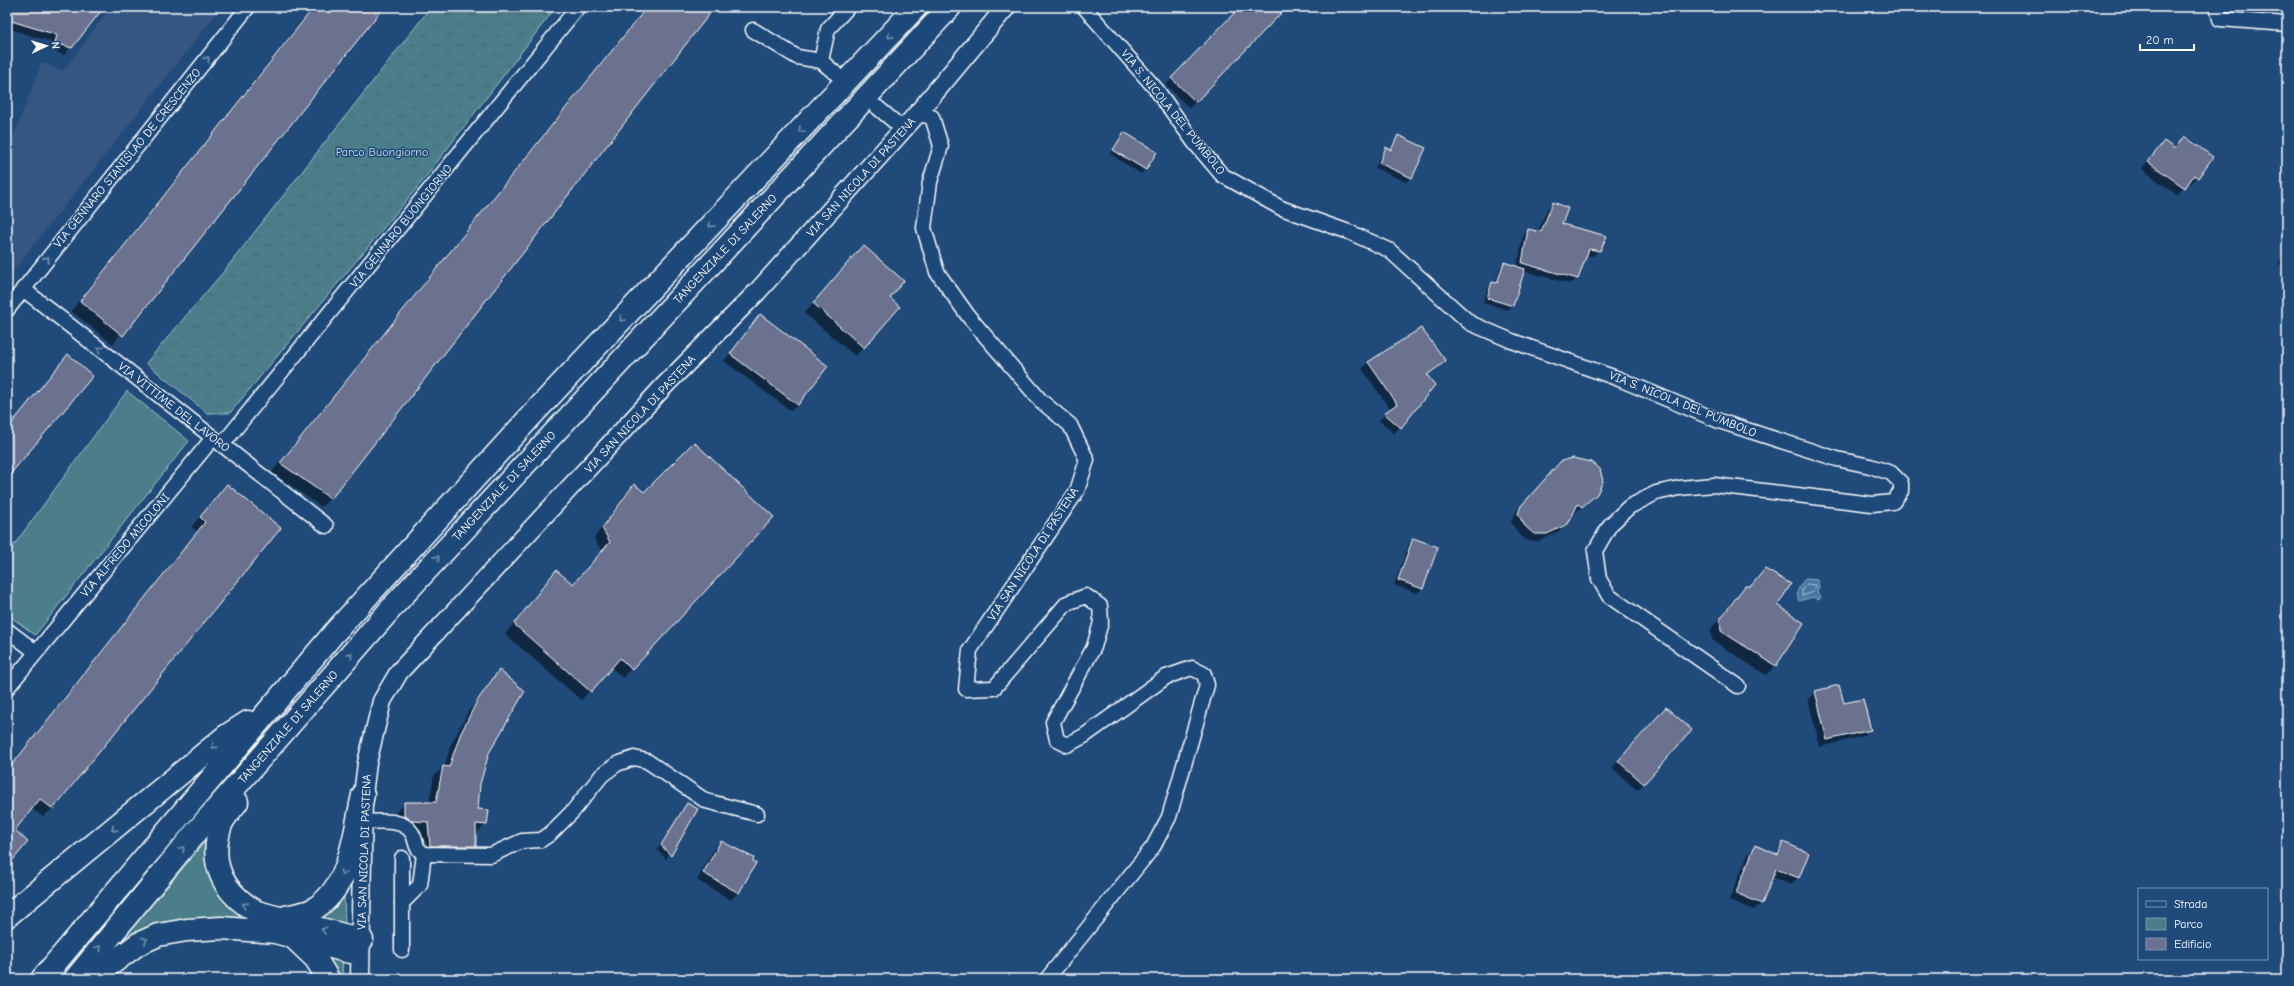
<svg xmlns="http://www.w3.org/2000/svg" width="2294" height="986" font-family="'Comic Neue',sans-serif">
<defs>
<pattern id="park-tufts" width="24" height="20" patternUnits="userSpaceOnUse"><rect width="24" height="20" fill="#4b7e8a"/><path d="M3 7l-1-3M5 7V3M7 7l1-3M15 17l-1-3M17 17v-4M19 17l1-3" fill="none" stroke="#4c656b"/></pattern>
<pattern id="water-ripples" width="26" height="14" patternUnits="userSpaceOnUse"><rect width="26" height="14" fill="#4378a0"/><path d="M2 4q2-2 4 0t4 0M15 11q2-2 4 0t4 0" fill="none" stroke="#486072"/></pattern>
</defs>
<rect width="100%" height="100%" fill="#1f4a7a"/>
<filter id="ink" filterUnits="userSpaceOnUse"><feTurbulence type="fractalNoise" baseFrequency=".025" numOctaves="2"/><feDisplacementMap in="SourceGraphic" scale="8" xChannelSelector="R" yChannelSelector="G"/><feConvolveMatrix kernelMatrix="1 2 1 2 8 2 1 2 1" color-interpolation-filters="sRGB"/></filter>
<g filter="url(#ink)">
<polygon fill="#365680" points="111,7 222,7 7,279 7,153 42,62 63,71"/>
<g fill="#4b7e8a" stroke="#a5bec4">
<polygon points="127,391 189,441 35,635 7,614 7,546 11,549"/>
<polygon points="210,836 260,924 116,947"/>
<polygon points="344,890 345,927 307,918"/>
<polygon points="317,951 343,957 342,979 339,979"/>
</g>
<polygon fill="url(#park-tufts)" stroke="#a5bec4" points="431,7 556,7 421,183 230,413 207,413 146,363 225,270"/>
<path fill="url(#water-ripples)" stroke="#8eaec6" d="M1805,579L1817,580L1819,586L1817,592L1821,596L1819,600L1813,597L1799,601C1795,591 1799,587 1805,579Z"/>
<g fill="#0007">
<polygon points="8,7 102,7 64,55 48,49 51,42 7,28"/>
<polygon points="313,7 383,7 113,344 71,311"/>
<polygon points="646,7 714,7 330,498 321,507 272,472"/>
<polygon points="1247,7 1285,7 1189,108 1166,85 1226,23"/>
<polygon points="1124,133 1145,169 1141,174 1110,154"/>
<polygon points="1398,136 1424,149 1411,178 1406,182 1375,168 1382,153 1386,148 1389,150"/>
<polygon points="2184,138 2197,177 2190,184 2188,182 2177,195 2142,169 2164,142 2174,150"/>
<polygon points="1553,203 1561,225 1599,250 1593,256 1585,255 1577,278 1571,284 1523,271 1512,306 1508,310 1483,303 1488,287 1495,283 1500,268 1504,263 1517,267 1523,236 1529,230 1538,232 1547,209"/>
<polygon points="863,247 889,298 864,347 855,356 804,313"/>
<polygon points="2285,250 2287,250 2287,267 2278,264"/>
<polygon points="760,316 798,404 791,411 724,361"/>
<polygon points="1445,361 1426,376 1434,385 1394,434 1379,420 1391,410 1362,369 1369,362"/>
<polygon points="8,423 11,425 7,476 7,424"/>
<polygon points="1554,470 1589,501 1575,513 1573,512 1567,524 1560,531 1539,541 1526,540 1518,533 1511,522 1514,514"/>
<polygon points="227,485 53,808 43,817 31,808 13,830 7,866 7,770 197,531 191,527"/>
<polygon points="634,485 644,493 773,517 622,678 611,667 581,700 505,634 556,572 572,585 602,552 594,538 625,494"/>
<polygon points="1413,539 1436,548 1422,589 1417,593 1394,585 1409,544"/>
<polygon points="1765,571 1776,606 1775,666 1766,675 1712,640 1711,629 1736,597 1745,587 1750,587"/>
<polygon points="499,672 489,753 479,784 477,810 486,824 475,834 475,846 465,855 421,854 419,831 403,830 395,826 396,812 405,803 429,803 434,776 444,767 451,745 468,712"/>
<polygon points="1815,692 1843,704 1870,729 1863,736 1820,747 1808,699"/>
<polygon points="1659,715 1644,784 1637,790 1612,768"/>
<polygon points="687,804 697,810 666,859 657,850"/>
<polygon points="721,842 755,864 738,893 731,900 697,880 714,849"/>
<polygon points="1783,843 1808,853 1798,878 1791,885 1772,877 1761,903 1754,910 1729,900 1748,854 1755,847 1775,855"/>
</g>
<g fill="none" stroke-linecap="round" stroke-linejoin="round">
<polygon stroke="#b4c9d9" stroke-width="1" points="1807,584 1815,585 1813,592 1802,596 1802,590"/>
</g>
<g fill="#6b728f" stroke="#fff">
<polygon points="12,7 104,7 72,48 55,43 57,35 8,20"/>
<polygon points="314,7 384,7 123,336 80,301"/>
<polygon points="647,7 715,7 331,499 280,463"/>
<polygon points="1240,7 1287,7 1196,102 1171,78"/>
<polygon points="1124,132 1157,152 1146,170 1113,150"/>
<polygon points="1398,135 1426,148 1412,178 1379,163 1386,147 1391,150"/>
<polygon points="2184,136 2213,157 2198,178 2194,175 2185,188 2148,162 2164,141 2175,149"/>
<polygon points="1553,202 1568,208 1562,224 1607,236 1600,251 1589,249 1578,279 1522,263 1528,229 1541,232"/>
<polygon points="863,245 904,281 890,298 900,307 864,348 813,303"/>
<polygon points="1504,262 1525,269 1513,306 1487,298 1492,282 1497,283"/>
<polygon points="760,314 828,366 798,405 730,354"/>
<polygon points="1421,328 1446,361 1427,375 1435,385 1401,428 1384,413 1397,404 1368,362"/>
<polygon points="68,354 93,376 7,478 7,429"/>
<polygon points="694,442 774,517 632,670 620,658 591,692 514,624 556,570 573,584 610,542 602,528 634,484 644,492"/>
<polygon points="1573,458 1592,462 1600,469 1603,481 1597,494 1582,507 1578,504 1568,524 1547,534 1534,534 1525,526 1518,514 1521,506 1561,461"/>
<polygon points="227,484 281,528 53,809 40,799 15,830 28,842 7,867 7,771 205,522 200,517"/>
<polygon points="1413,538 1438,547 1423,589 1398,580"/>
<polygon points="1765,569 1791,584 1778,605 1804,623 1776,666 1721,631 1720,619 1745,586 1751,586"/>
<polygon points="499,670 525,691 489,753 480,784 478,809 489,810 487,825 476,824 476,846 430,846 428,822 413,821 404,816 404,802 436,802 443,766 449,767 460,735 477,701"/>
<polygon points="1839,685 1844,703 1863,699 1871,730 1827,740 1815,691"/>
<polygon points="1666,707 1692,730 1644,784 1618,761"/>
<polygon points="687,803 698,809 671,856 661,845"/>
<polygon points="721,841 754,858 753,861 756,863 739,893 703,873"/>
<polygon points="1783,842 1809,853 1799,878 1776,869 1762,904 1736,893 1755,845 1778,855"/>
</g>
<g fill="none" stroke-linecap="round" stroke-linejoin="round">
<g stroke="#fff" stroke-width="17">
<g id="minor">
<polyline points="1084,7 1156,89 1194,142 1222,175 1281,208 1349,232 1389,250 1470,323 1512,341 1619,379 1719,421 1837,459 1870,466 1891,473 1901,483 1901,491 1893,502 1872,504 1714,485 1679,488 1656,493 1629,507 1610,525 1595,551 1599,579 1609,596 1738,686"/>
<polyline points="2217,7 2220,19 2287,24"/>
<polyline points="753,30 797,57 821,61 835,73"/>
<polyline points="821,61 828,29 848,7"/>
<polyline points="877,107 903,129"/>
<polyline points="917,114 932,117 941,146 930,182 924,228 937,272 969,317 1041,401 1070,425 1087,460 1077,491 970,650 966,689 994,688 1067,603 1086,596 1100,606 1101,622 1094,647 1053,722 1057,740 1067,745 1084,736 1166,677 1192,668 1204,674 1207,685 1169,817 1153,847 1047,979"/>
<polyline points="23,289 326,526"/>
<polyline points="7,310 248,7"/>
<polyline points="222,445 578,7"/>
<polyline points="7,630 36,652"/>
<polyline points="7,688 213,438"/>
<path d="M363,822C378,822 403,818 412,833C418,843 413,846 424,854L491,855L522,841L541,840L550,834L573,811L602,775L617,764L634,758L647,761L706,801L757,814"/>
<polyline points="402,903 420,885 424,854"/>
<polyline points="402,950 402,858"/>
</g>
</g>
<g stroke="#fff" stroke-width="21">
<polyline id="tertiary" points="360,979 363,795 367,763 382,701 399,672 665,385 757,292 917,114 1006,7"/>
</g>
<g stroke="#fff" stroke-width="25">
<g id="trunk">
<path d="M237,802C232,809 224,817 221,825C208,863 223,893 257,912L362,940"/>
<polyline points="7,916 226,736 248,722"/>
<path d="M282,918C291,915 304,914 312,910C351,889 354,833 363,795"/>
<polyline points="295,939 316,959 328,979"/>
<polyline points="42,979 334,633 531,416 916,7"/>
<polyline points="75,979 196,832 395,604 950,7"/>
<polyline points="91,979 138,944 158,935 187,930 221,928 275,932 350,952"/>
</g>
</g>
<use href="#minor" stroke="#1f4a7a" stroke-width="14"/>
<use href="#tertiary" stroke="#1f4a7a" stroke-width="18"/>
<use href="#trunk" stroke="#1f4a7a" stroke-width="22"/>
</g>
<defs><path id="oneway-chevron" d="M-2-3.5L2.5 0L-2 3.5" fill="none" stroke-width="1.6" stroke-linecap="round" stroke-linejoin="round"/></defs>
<g stroke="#7992af">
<use href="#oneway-chevron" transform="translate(890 36) rotate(133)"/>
<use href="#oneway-chevron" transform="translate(207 59) rotate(-51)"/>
<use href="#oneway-chevron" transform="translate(801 130) rotate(135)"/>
<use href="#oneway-chevron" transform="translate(711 225) rotate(133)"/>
<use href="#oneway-chevron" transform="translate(47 259) rotate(-51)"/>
<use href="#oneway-chevron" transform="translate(622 319) rotate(133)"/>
<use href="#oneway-chevron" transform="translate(100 349) rotate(-142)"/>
<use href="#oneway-chevron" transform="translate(437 558) rotate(-47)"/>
<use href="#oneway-chevron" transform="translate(350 655) rotate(-49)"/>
<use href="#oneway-chevron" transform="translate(214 746) rotate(140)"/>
<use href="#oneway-chevron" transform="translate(114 829) rotate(140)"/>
<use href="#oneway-chevron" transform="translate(182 849) rotate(-50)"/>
<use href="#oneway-chevron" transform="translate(343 873) rotate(108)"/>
<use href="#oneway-chevron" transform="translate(245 905) rotate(-146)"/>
<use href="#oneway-chevron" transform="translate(324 930) rotate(-165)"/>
<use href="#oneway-chevron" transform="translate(145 940) rotate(-24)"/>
<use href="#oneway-chevron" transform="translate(99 948) rotate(-52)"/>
</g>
</g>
<g text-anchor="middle" stroke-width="3" stroke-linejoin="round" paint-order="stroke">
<g font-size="12" fill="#fff" stroke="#1f4a7a">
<text transform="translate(1173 112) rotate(51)" y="4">VIA S. NICOLA DEL PUMBOLO</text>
<text transform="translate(127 158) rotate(-51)" y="4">VIA GENNARO STANISLAO DE CRESCENZO</text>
<text transform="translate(861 177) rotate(-48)" y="4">VIA SAN NICOLA DI PASTENA</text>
<text transform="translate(401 226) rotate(-51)" y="4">VIA GENNARO BUONGIORNO</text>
<text transform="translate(725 249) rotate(-47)" y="4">TANGENZIALE DI SALERNO</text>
<text transform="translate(1683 404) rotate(22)" y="4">VIA S. NICOLA DEL PUMBOLO</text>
<text transform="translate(174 407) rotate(38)" y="4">VIA VITTIME DEL LAVORO</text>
<text transform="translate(640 414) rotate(-47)" y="4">VIA SAN NICOLA DI PASTENA</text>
<text transform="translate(504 486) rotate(-47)" y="4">TANGENZIALE DI SALERNO</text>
<text transform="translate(125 545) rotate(-50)" y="4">VIA ALFREDO MICOLONI</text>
<text transform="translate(1033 554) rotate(-57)" y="4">VIA SAN NICOLA DI PASTENA</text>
<text transform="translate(288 727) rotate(-49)" y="4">TANGENZIALE DI SALERNO</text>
<text transform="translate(364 852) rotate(-88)" y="4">VIA SAN NICOLA DI PASTENA</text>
</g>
<g font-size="12" fill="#d2dfe2" stroke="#1f4a7a">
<text x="382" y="156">Parco Buongiorno</text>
</g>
</g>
<rect width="2294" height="986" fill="none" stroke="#1f4a7a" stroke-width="24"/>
<rect x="12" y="12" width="2270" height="962" fill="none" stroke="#fff" stroke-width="1.5" filter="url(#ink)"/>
<rect x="2138" y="888" width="130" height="72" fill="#1f4a7a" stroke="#7992af"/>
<rect x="2146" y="901" width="20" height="6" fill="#1f4a7a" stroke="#7992af"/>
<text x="2174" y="908" font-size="12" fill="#ffffff">Strada</text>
<rect x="2146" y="918" width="20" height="12" fill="url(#park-tufts)" stroke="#7992af"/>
<text x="2174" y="928" font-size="12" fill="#ffffff">Parco</text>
<rect x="2146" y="938" width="20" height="12" fill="#6b728f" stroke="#7992af"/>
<text x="2174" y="948" font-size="12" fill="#ffffff">Edificio</text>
<g transform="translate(46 46) rotate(86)" stroke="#1f4a7a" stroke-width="3" paint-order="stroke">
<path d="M0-3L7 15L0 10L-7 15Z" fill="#ffffff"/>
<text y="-6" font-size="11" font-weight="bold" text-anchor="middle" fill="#ffffff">N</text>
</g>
<path d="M2140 44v6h54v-6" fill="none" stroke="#ffffff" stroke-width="2"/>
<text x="2146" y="44" font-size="12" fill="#ffffff" stroke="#1f4a7a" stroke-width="3" paint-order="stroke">20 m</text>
</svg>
